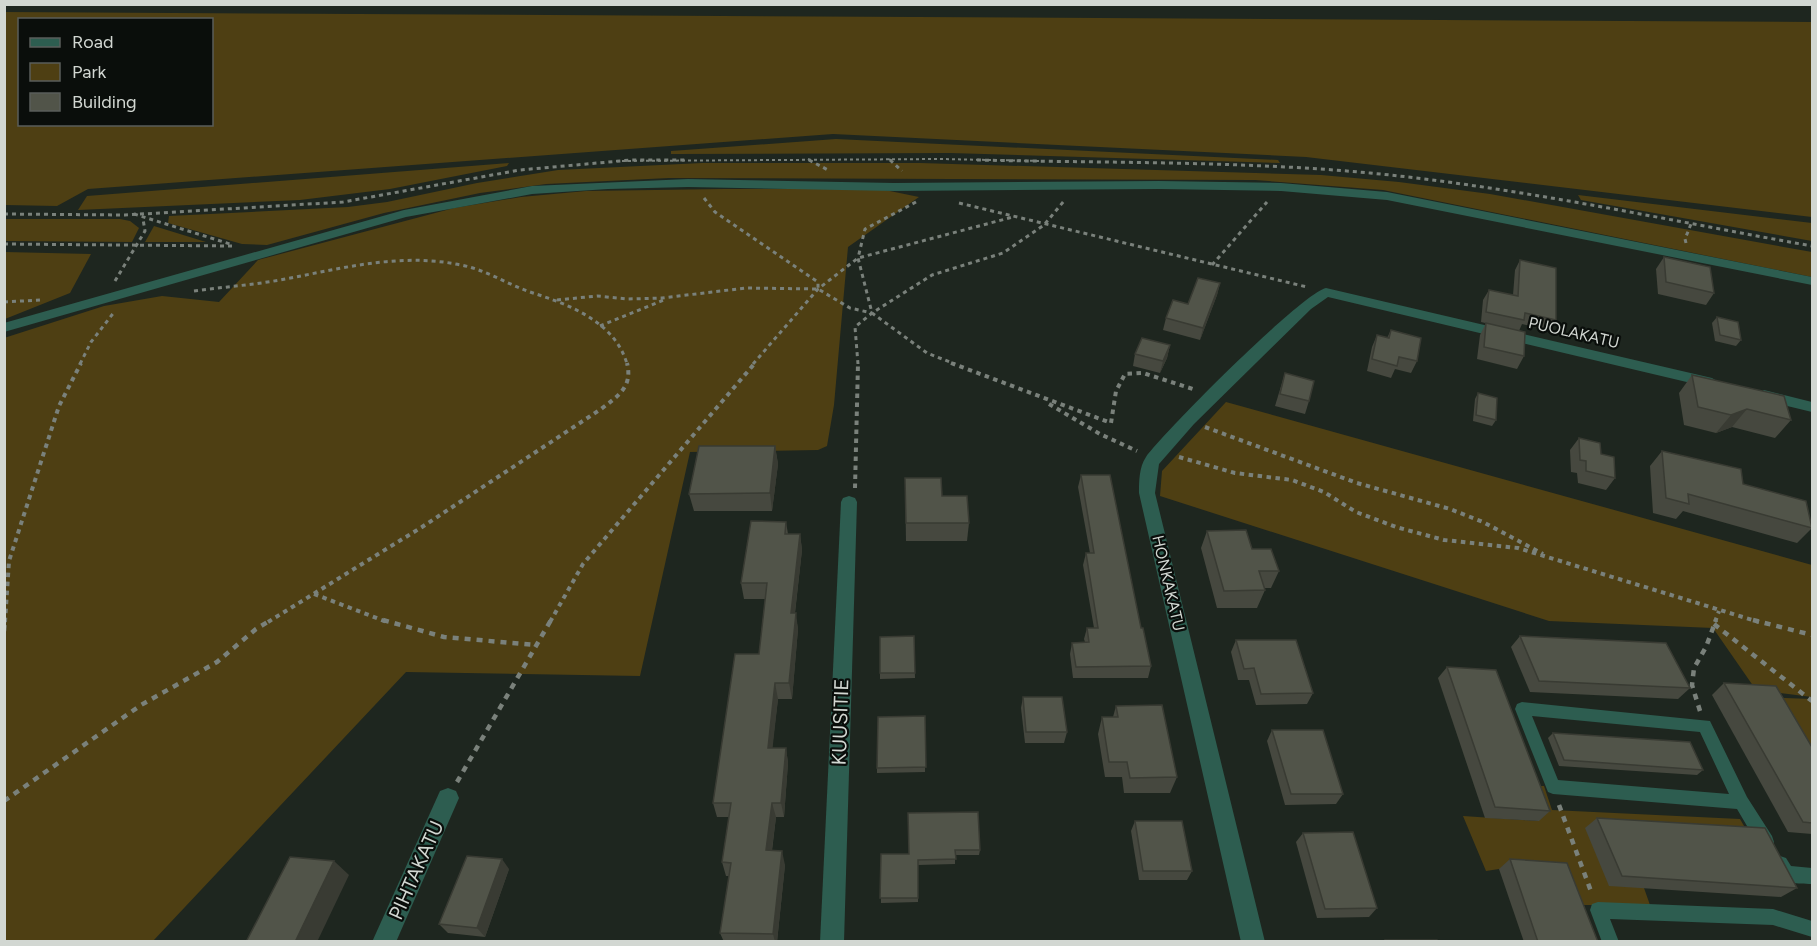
<svg xmlns="http://www.w3.org/2000/svg" width="1817" height="946" font-family="Figtree,sans-serif">
<rect width="100%" height="100%" fill="#1e261f"/>
<g fill="#4e3f13" fill-rule="evenodd">
<path d="M5,12L1812,22V217L1306,157L833,134L88,189L57,206L5,205ZM20,20H212V124H20Z"/>
<polygon points="836,139 1278,160 1280,163 950,153 671,154 671,151"/>
<polygon points="509,163 507,166 390,189 300,200 78,210 87,196"/>
<polygon points="702,163 920,163 1321,175 1399,182 1490,194 1812,252 1812,277 1383,190 1255,180 669,178 546,184 480,193 384,213 267,245 242,244 168,223 169,216 348,207 387,202 477,183 558,170"/>
<polygon points="723,189 880,189 919,197 848,247 834,405 827,446 818,450 690,452 640,676 406,672 153,941 5,941 4,338 104,306 162,296 219,302 258,260 454,208 521,197 586,191"/>
<polygon points="1578,195 1812,223 1812,241 1581,200"/>
<polygon points="5,219 120,219 130,221 139,228 132,242 5,241"/>
<polygon points="154,226 206,242 145,242"/>
<polygon points="5,252 91,254 70,293 5,319"/>
<polygon points="1226,402 1812,565 1812,697 1756,690 1713,628 1549,621 1160,496 1162,471"/>
<polygon points="1762,697 1812,699 1812,782"/>
<polygon points="1526,786 1544,786 1552,810 1740,819 1751,838 1644,888 1650,905 1568,905 1499,869 1486,871 1463,816 1538,821"/>
</g>
<g fill="none" stroke-linecap="round" stroke-linejoin="round">
<g stroke="#7a817b" stroke-width="2" stroke-dasharray="3 3" stroke-linecap="butt">
<polyline points="808,159 812,161"/>
<polyline points="889,159 892,161"/>
<polyline points="616,161 942,159 1040,161"/>
</g>
<g stroke="#7a817b" stroke-width="3" stroke-dasharray="4 4" stroke-linecap="butt">
<polyline points="809,160 828,170"/>
<polyline points="890,160 902,171"/>
<path d="M977,160C1106,163 1242,161 1370,173C1517,187 1666,220 1812,246"/>
<polyline points="704,198 715,212 818,282 818,288"/>
<polyline points="916,202 865,229 858,258 872,313 927,353 955,364"/>
<polyline points="959,203 1307,287"/>
<polyline points="4,214 125,215 343,202 520,170 631,160 686,160"/>
<polyline points="134,214 230,244"/>
<polyline points="1686,243 1685,239 1691,224"/>
<polyline points="4,244 233,246"/>
<polyline points="1212,265 1267,202"/>
<polyline points="115,281 145,231 143,219"/>
<path d="M194,291C223,287 252,285 280,280C340,269 399,252 461,265C487,270 508,285 533,293C570,305 615,322 627,364"/>
<polyline points="557,300 597,296 628,299 662,298 746,288 818,289 850,308 872,313"/>
<polyline points="4,302 40,300"/>
<polyline points="600,326 666,299"/>
<polyline points="80,364 91,342 115,311"/>
<polyline points="753,364 818,289 858,258 1013,217"/>
<polyline points="858,364 855,327 872,313 932,275 1003,253 1044,225 1064,201"/>
</g>
<g stroke="#7a817b" stroke-width="4" stroke-dasharray="4.5 4.5" stroke-linecap="butt">
<polyline points="951,363 1111,423 1116,391 1125,374 1143,373 1196,390"/>
<polyline points="1049,404 1100,434 1137,451"/>
<polyline points="1205,427 1357,483 1450,509 1483,522 1543,554"/>
<polyline points="1179,457 1235,473 1292,480 1324,492 1356,512 1396,527 1444,540 1518,548 1759,622"/>
<polyline points="855,488 858,363"/>
<polyline points="314,594 387,622"/>
<polyline points="5,622 9,561 59,406 81,363"/>
<path d="M268,622L422,527L601,409C618,396 633,387 627,363"/>
<polyline points="550,622 583,564 755,363"/>
<polyline points="1715,622 1719,611"/>
</g>
<g stroke="#7a817b" stroke-width="4.5" stroke-dasharray="6 6" stroke-linecap="butt">
<polyline points="383,620 444,637 536,645"/>
<polyline points="1753,620 1812,635"/>
<polyline points="1714,624 1812,701"/>
<polyline points="4,631 5,620"/>
<polyline points="1700,711 1692,685 1694,668 1706,647 1716,620"/>
<polyline points="457,782 551,620"/>
<polyline points="4,801 141,705 217,662 256,629 271,620"/>
<polyline points="1559,805 1592,894"/>
</g>
<g fill="#2d5d50" fill-rule="evenodd">
<path d="M1522,702L1710,721L1747,797L1772,836L1774,842L1772,848L1766,850L1760,848L1737,809L1553,794L1548,792L1515,709L1517,704ZM1532,716L1700,732L1729,794L1558,780Z"/>
<path d="M1780,856L1786,858L1791,866L1812,868V884C1792,883 1781,885 1772,864L1774,858Z"/>
<polygon points="1598,902 1773,909 1812,921 1812,937 1773,925 1610,919 1619,942 1602,942 1590,910 1592,904"/>
</g>
<g fill="#2d5d50" fill-rule="evenodd">
<polygon points="688,179 894,183 1159,181 1281,183 1387,192 1812,277 1812,285 1387,200 1281,191 1159,189 894,191 688,187 608,189 532,194 406,217 4,332 4,323 404,210 532,186"/>
<path d="M1326,288L1712,378L1720,383L1712,388L1328,297L1311,309L1194,424L1159,464L1155,493L1265,942H1241L1139,493C1139,482 1139,467 1146,457C1166,430 1301,294 1326,288Z"/>
<polygon points="1764,390 1812,402 1812,412 1759,399 1756,395"/>
<polygon points="849,496 855,498 857,502 844,942 820,942 841,502 843,498"/>
<polygon points="448,788 456,791 459,798 396,942 372,942 440,791"/>
</g>
</g>
<g fill="#46483f">
<polygon points="1664,257 1714,293 1706,305 1658,294 1656,269"/>
<polygon points="1520,260 1556,320 1549,330 1522,324 1519,331 1481,322 1483,300 1489,290 1513,295 1515,270"/>
<polygon points="1220,283 1217,295 1200,340 1163,330 1166,318"/>
<polygon points="1717,317 1741,340 1736,346 1715,341 1712,323"/>
<polygon points="1486,323 1524,356 1517,369 1477,359 1480,335"/>
<polygon points="1391,330 1417,361 1411,373 1395,369 1391,378 1367,371 1372,347 1377,335 1387,338"/>
<polygon points="1170,345 1167,358 1160,373 1133,366 1135,354"/>
<polygon points="1285,373 1309,401 1305,414 1275,406"/>
<polygon points="1692,375 1791,420 1775,438 1732,427 1716,433 1684,425 1679,393"/>
<polygon points="1478,393 1496,420 1492,426 1473,421 1475,399"/>
<polygon points="1579,438 1601,454 1615,478 1606,490 1578,483 1577,473 1571,472 1570,450"/>
<polygon points="775,446 778,464 772,511 694,511 689,494"/>
<polygon points="1662,451 1743,484 1812,528 1797,543 1683,511 1676,519 1653,513 1650,466"/>
<polygon points="1081,475 1141,628 1151,666 1148,678 1073,678 1070,654 1072,643 1085,642 1084,639 1087,628 1094,628 1083,565 1086,553 1090,553 1078,487"/>
<polygon points="905,478 942,496 969,523 967,541 906,541"/>
<polygon points="786,522 788,534 800,534 802,550 795,613 798,629 792,699 778,699 772,748 786,748 788,763 784,817 776,817 772,851 785,865 777,942 724,942 720,933 729,876 726,876 722,862 729,817 717,817 713,803 759,654 765,599 744,599 741,583"/>
<polygon points="1207,531 1252,549 1279,571 1271,588 1264,588 1265,590 1257,608 1217,608 1201,548"/>
<polygon points="914,636 915,678 880,679 880,637"/>
<polygon points="1520,636 1690,688 1678,699 1530,692 1511,647"/>
<polygon points="1236,640 1313,693 1307,704 1256,705 1249,680 1238,680 1231,652"/>
<polygon points="1447,667 1550,811 1539,821 1485,818 1438,678"/>
<polygon points="1724,683 1812,747 1812,834 1788,832 1712,695"/>
<polygon points="1023,697 1067,732 1064,743 1025,743 1021,708"/>
<polygon points="1116,706 1177,777 1170,793 1124,793 1122,777 1105,777 1098,734 1102,717 1113,717"/>
<polygon points="925,716 925,772 877,773 877,768"/>
<polygon points="1272,730 1343,794 1336,804 1285,805 1267,741"/>
<polygon points="1553,733 1703,770 1697,775 1559,766 1548,738"/>
<polygon points="908,813 980,850 979,855 955,855 955,864 918,865 918,902 881,903 881,854 909,854"/>
<polygon points="1597,818 1797,888 1781,897 1609,886 1585,828"/>
<polygon points="1135,821 1192,871 1187,880 1139,880 1131,831"/>
<polygon points="1303,833 1377,908 1369,917 1317,918 1296,842"/>
<polygon points="1510,859 1598,942 1524,942 1499,869"/>
<polygon points="509,869 485,937 448,933 439,924"/>
</g>
<g fill="#393b33">
<polygon points="1220,283 1217,295 1200,340 1203,328"/>
<polygon points="1170,345 1167,358 1160,373 1163,361"/>
<polygon points="1747,409 1732,427 1716,433 1731,415"/>
<polygon points="775,446 778,464 772,511 770,493"/>
<polygon points="800,534 802,550 793,629 791,613"/>
<polygon points="796,613 798,629 792,699 789,683"/>
<polygon points="775,683 778,699 771,762 768,748"/>
<polygon points="786,748 788,763 784,817 781,803"/>
<polygon points="772,803 776,817 770,864 766,850"/>
<polygon points="782,851 785,865 777,942 775,942 773,934"/>
<polygon points="502,859 509,869 485,937 477,928"/>
<polygon points="334,861 349,875 317,942 295,942"/>
</g>
<g fill="#515449" stroke="#393b33" stroke-width="1.5">
<polygon points="1664,257 1710,267 1714,293 1666,282"/>
<polygon points="1520,260 1556,268 1556,320 1525,313 1524,320 1486,312 1489,290 1518,296"/>
<polygon points="1198,278 1220,283 1203,328 1166,318 1173,300 1188,304"/>
<polygon points="1717,317 1738,322 1741,340 1720,335"/>
<polygon points="1486,323 1525,332 1524,356 1484,347"/>
<polygon points="1391,330 1421,338 1417,361 1399,357 1397,366 1372,359 1377,335 1389,338"/>
<polygon points="1142,338 1170,345 1163,361 1135,354"/>
<polygon points="1285,373 1314,381 1309,401 1280,394"/>
<polygon points="1692,375 1784,396 1791,420 1747,409 1731,415 1698,407"/>
<polygon points="1478,393 1497,398 1496,420 1476,415"/>
<polygon points="1579,438 1600,443 1601,454 1614,457 1615,478 1586,471 1586,461 1580,460"/>
<polygon points="699,446 775,446 770,493 689,494"/>
<polygon points="1662,451 1741,469 1743,484 1806,501 1812,528 1688,494 1689,504 1666,498"/>
<polygon points="1081,475 1110,475 1141,628 1143,628 1151,666 1076,667 1072,643 1089,642 1087,628 1098,628 1086,553 1094,553"/>
<polygon points="905,478 941,478 942,496 967,496 969,523 906,523"/>
<polygon points="751,521 786,522 785,534 800,534 791,613 796,613 789,683 775,683 768,748 786,748 781,803 772,803 766,850 782,851 773,934 720,933 731,863 722,862 731,803 713,803 735,654 759,654 767,583 741,583"/>
<polygon points="1246,530 1252,549 1271,549 1279,571 1259,571 1265,590 1224,591 1207,531"/>
<polygon points="914,636 915,673 880,673 880,637"/>
<polygon points="1520,636 1666,643 1690,688 1539,681"/>
<polygon points="1236,640 1296,640 1313,693 1261,694 1254,668 1244,669"/>
<polygon points="1447,667 1496,670 1550,811 1495,807"/>
<polygon points="1724,683 1776,686 1812,747 1812,823 1803,822"/>
<polygon points="1023,697 1062,697 1067,732 1026,732"/>
<polygon points="1162,705 1177,777 1130,778 1127,762 1109,762 1102,717 1118,717 1116,706"/>
<polygon points="925,716 926,767 877,768 878,717"/>
<polygon points="1272,730 1323,730 1343,794 1291,794"/>
<polygon points="1553,733 1690,742 1703,770 1564,760"/>
<polygon points="978,812 980,850 955,850 956,859 918,860 918,898 880,898 881,854 909,854 908,813"/>
<polygon points="1597,818 1765,828 1797,888 1622,876"/>
<polygon points="1135,821 1182,821 1192,871 1143,871"/>
<polygon points="1353,832 1377,908 1325,909 1303,833"/>
<polygon points="467,856 502,859 477,928 439,924"/>
<polygon points="290,857 334,861 295,942 246,942"/>
<polygon points="1510,859 1567,863 1598,942 1538,942"/>
<polygon points="1385,940 1437,940 1438,942 1385,942"/>
</g>
<g text-anchor="middle" stroke-width="4.5" stroke-linejoin="round" paint-order="stroke">
<g font-size="16" fill="#d2d7d2" stroke="#0a0e0b">
<text transform="translate(1574 332) rotate(13)" y="6">PUOLAKATU</text>
<text transform="translate(1169 583) rotate(77)" y="6">HONKAKATU</text>
</g>
<g font-size="20" fill="#d2d7d2" stroke="#0a0e0b">
<text transform="translate(840 722) rotate(-88)" y="7">KUUSITIE</text>
<text transform="translate(416 870) rotate(-66)" y="7">PIHTAKATU</text>
</g>
</g>
<rect width="1817" height="946" fill="none" stroke="#d2d7d2" stroke-width="12"/>
<rect x="18" y="18" width="195" height="108" fill="#0a0e0b" stroke="#5a5e5b" stroke-width="1.5"/>
<rect x="30" y="38" width="30" height="9" fill="#2d5d50" stroke="#5a5e5b" stroke-width="1.5"/>
<text x="72" y="48" font-size="18" fill="#d2d7d2">Road</text>
<rect x="30" y="63" width="30" height="18" fill="#4e3f13" stroke="#5a5e5b" stroke-width="1.5"/>
<text x="72" y="78" font-size="18" fill="#d2d7d2">Park</text>
<rect x="30" y="93" width="30" height="18" fill="#515449" stroke="#5a5e5b" stroke-width="1.5"/>
<text x="72" y="108" font-size="18" fill="#d2d7d2">Building</text>
</svg>
